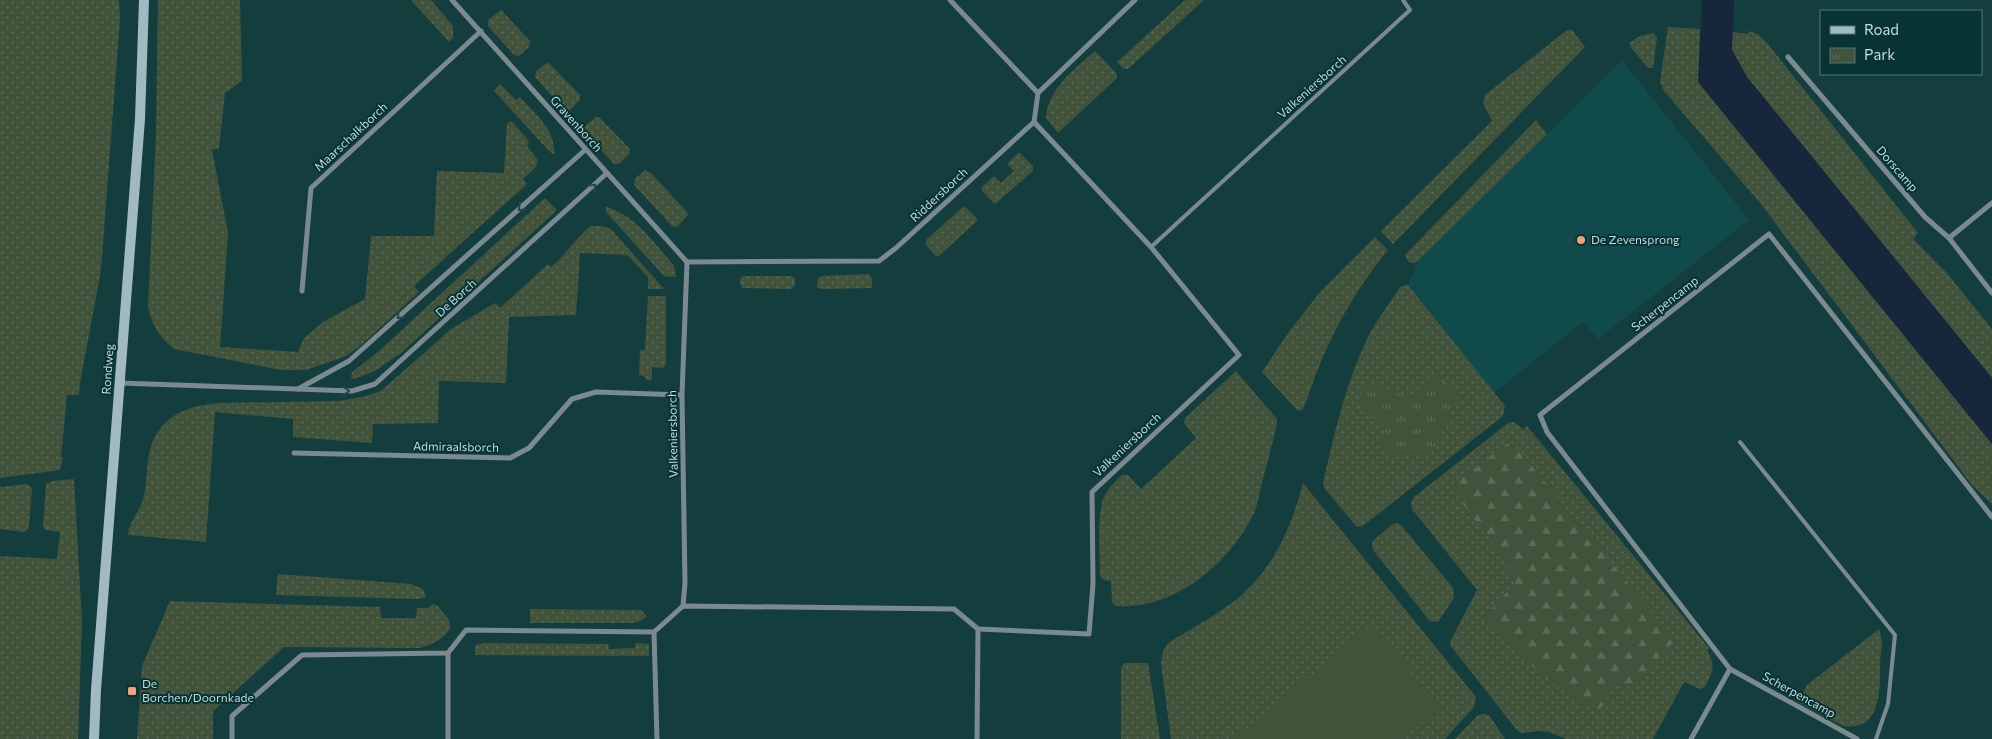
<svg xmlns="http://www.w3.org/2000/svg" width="1992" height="739" font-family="Commissioner,sans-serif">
<defs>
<pattern id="grass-dots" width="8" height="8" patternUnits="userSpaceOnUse" patternTransform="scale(1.25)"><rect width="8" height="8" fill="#42533c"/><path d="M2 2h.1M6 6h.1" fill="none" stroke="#5c6b58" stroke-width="1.8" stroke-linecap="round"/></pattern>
<pattern id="forest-firs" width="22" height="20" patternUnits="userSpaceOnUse" patternTransform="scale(1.25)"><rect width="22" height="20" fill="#42533c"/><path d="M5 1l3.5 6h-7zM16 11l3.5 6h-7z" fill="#5c6b58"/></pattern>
<pattern id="park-tufts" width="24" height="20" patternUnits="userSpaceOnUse" patternTransform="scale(1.25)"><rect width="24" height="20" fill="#42533c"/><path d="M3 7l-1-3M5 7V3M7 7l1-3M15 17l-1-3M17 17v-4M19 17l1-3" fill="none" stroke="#5c6b58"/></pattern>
</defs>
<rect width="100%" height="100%" fill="#143e3e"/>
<polygon fill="#114a4b" points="1622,60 1749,220 1598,339 1583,322 1494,393 1408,285 1419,260"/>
<g fill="url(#grass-dots)" fill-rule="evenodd">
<polygon points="0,0 119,0 120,19 101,270 80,383 79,395 67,395 61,457 63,458 60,470 0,478"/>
<path d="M158,0H240L242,81L225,93L219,148L212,150L228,233L220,347L298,352L304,338L323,322L365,299L371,236H434L437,171L504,173L507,124L511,121L529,141L527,146L538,160L536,167L523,179L527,184L414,286L419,292L359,347L344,357L306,370H281L174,349C157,334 153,327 148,306L156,135Z"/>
<polygon points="411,0 431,0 453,26 453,38 449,42"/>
<polygon points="1185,0 1204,0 1128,69 1124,69 1117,62"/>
<polygon points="501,10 530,41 529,47 519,56 514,55 488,26 488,20"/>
<polygon points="1668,27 1700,29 1699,82 1992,444 1992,504 1972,485 1761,204 1664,91 1660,82"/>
<polygon points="1567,30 1572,30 1585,47 1393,244 1381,231 1492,121 1483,103 1485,95"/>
<polygon points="1748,31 1758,34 1767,43 1918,233 1913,239 1946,272 1992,329 1992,378 1747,77 1732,50 1732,32 1748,34"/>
<polygon points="1653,33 1657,37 1653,68 1648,68 1631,48 1629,43 1640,36"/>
<path d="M1095,51L1117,74V78L1058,133L1046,118C1048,88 1075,69 1095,51Z"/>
<polygon points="548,62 580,95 580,100 570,110 564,110 535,77 536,71"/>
<path d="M500,84L516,100L520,97C534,113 556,130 554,154L550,152L494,91Z"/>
<polygon points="596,117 600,118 630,149 629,154 619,164 614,164 584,131 584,127"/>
<polygon points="1536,120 1547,134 1419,260 1416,263 1409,262 1405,255"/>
<polygon points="1019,152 1033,166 1033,171 995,204 982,191 982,187 994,176 1001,183 1014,171 1007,164"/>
<polygon points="645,170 651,173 687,212 688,215 677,227 672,226 634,185 635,179"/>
<polygon points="545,198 557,210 401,353 375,371 354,379 351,378 352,372 378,352"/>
<polygon points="964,206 977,218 977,221 939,256 936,256 926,245 926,240"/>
<path d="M606,207C636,215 655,244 674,266L676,277L664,276L606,212Z"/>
<path d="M591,226H602L611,229L664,289H648V277L627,255L580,253L576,315L509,317L506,383L439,381L438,423L373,424L372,443L293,437V419L215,412L206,542L128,535C129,521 139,513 143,500C147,486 146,469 149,454C157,417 185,406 218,403L339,401L362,397L381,391L451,329L495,303L500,308L548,264L551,267C566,255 575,238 591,226Z"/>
<path d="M1375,237L1388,250C1349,298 1326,343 1306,402L1302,410L1298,411L1262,372L1288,333L1320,292Z"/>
<polygon points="869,274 872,278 872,288 821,289 817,287 818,278 821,276"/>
<path d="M743,276H791L795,278V285L791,289L743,288C739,285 739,279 743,276Z"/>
<path d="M1405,285H1408L1505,406L1503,416L1363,526L1357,527L1325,489L1323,483C1334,435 1345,385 1367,339C1376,321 1389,304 1400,287Z"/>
<polygon points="648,296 666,296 666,364 663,368 652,367 652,378 650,381 646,379 644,376 639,375 640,350 645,350"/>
<path d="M1236,371L1277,419V424C1272,444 1267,464 1262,483C1259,493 1258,504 1254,513C1230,563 1174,611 1115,606L1112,601L1111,581L1103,580L1100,576C1100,556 1096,512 1105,495C1109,487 1116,481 1122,475H1128L1141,489L1196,438L1184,423L1185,418Z"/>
<path d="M1514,422L1523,429L1527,426L1709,648L1707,650C1716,667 1713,670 1705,687L1700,689L1684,682L1653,739H1566L1549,732L1538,731L1521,733L1516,729L1450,645L1451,640L1477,590L1412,509L1411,503L1414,497L1508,423ZM1505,559L1634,683L1615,685L1597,713L1484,616L1515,584Z"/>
<polygon points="74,479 82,622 78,739 0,739 0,556 57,559 60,532 45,530 43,526 46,484 53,481"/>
<path d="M1303,483L1476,697L1474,707L1445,739H1171L1161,664L1163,651L1168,643C1187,631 1208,620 1226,607C1270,577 1290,532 1303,483Z"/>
<polygon points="27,484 32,488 29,527 25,532 0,529 0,487"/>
<polygon points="1397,523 1401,525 1453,588 1454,598 1438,622 1430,621 1373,550 1372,542 1374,540 1393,524"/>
<polygon points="278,574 411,584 423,589 426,597 418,599 276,595"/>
<path d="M170,601L380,607L381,618H416L417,608H428L433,604C439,606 441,610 445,615C461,632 434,644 420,648L284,647L213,711V739H137L142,666Z"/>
<polygon points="530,609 641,610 647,616 642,620 632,623 530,623"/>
<path d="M1879,629C1884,643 1881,649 1880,663C1880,688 1882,732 1843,726L1798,702L1807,685Z"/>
<polygon points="484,643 608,644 609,649 635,648 635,643 649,644 649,656 475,655 475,645"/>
<polygon points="1124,663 1148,663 1160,739 1121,739 1121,668"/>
<polygon points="1484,714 1489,715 1505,739 1455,739 1478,715"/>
</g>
<polygon fill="url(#forest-firs)" points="1511,441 1675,640 1634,683 1615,685 1597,714 1542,676 1484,616 1515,584 1505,559 1450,487"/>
<polygon fill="url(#park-tufts)" points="1440,375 1458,397 1434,451 1395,458 1379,448 1384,424 1359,410 1364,382 1413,398"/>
<polygon fill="#42533c" points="1372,624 1441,708 1403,739 1234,739"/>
<polygon fill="#16273c" points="1702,0 1734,0 1732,50 1747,77 1992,378 1992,444 1698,82"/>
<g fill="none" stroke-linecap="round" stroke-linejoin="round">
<g stroke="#7b8a90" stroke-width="4">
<polyline points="1151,247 1410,10 1403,0"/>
<polyline points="1740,442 1895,635 1888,704 1876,739"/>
</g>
<g stroke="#7b8a90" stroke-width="5">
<polyline points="452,0 687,262"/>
<polyline points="950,0 1038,93"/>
<polyline points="1788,57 1925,217 1949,238 1992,293"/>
<polyline points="1949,238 1992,203"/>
<polyline points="687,262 879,261 896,248 1034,122 1038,93 1135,0"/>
<polyline points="302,291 311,188 481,31"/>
<polyline points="120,383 352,391 375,384 607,173"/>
<polyline points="298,389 349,361 585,150"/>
<polyline points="294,453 510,458 529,448 572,399 596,392 682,395"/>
<polyline points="683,606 685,583 682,395 687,262"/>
<polyline points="654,632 657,739"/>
<polyline points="1730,669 1547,432 1540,415 1769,234 1992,517"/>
<polyline points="232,739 232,716 302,655 448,653 466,630 654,632 683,606 954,609 978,629 1089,634 1093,584 1092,492 1239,355 1151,247 1034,122"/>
<polyline points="448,739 448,653"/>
<polyline points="977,739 978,629"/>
<polyline points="1691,739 1730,669 1857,739"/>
</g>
<polyline stroke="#a0b9c3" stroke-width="10" points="94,739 96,690 140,119 144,0"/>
</g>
<defs><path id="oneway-chevron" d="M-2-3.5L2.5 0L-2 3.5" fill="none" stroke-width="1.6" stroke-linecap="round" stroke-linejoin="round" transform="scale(1.25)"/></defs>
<g stroke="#24494b">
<use href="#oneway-chevron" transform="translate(593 187) rotate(-43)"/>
<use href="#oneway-chevron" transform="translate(521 208) rotate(138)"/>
<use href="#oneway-chevron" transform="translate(400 316) rotate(138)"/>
<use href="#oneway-chevron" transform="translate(346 391) rotate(-1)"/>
</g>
<g fill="#f0a279" stroke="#073334" stroke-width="2">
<circle cx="1581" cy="240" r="5"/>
<rect x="127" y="686" width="10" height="10" rx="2.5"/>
</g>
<g text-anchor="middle" stroke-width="4" stroke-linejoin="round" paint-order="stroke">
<g font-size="12" fill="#c5dada" stroke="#073334">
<text transform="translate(1312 87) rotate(-42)" y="4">Valkeniersborch</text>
<text transform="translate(576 124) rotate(48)" y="4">Gravenborch</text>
<text transform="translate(351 137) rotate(-43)" y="4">Maarschalkborch</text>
<text transform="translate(1897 169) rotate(49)" y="4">Dorscamp</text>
<text transform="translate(939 195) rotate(-43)" y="4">Riddersborch</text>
<text transform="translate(456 298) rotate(-42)" y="4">De Borch</text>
<text transform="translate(1665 304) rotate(-38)" y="4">Scherpencamp</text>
<text transform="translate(108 369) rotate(-86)" y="4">Rondweg</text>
<text transform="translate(673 434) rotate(-91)" y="4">Valkeniersborch</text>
<text transform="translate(1127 445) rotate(-43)" y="4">Valkeniersborch</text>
<text transform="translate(456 447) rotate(1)" y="4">Admiraalsborch</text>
<text transform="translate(1799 695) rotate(29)" y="4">Scherpencamp</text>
</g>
<g font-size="12" fill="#c5dada" stroke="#073334" text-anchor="start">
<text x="1591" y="244">De Zevensprong</text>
<text x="142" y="688">De<tspan x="142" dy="14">Borchen/Doornkade</tspan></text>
</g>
</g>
<rect x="1820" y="10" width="162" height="65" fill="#073334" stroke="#537676"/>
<rect x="1830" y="26" width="25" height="8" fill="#a0b9c3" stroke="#537676"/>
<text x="1864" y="35" font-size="15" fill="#c5dada">Road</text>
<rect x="1830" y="48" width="25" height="15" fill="url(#park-tufts)" stroke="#537676"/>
<text x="1864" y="60" font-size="15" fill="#c5dada">Park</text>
</svg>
